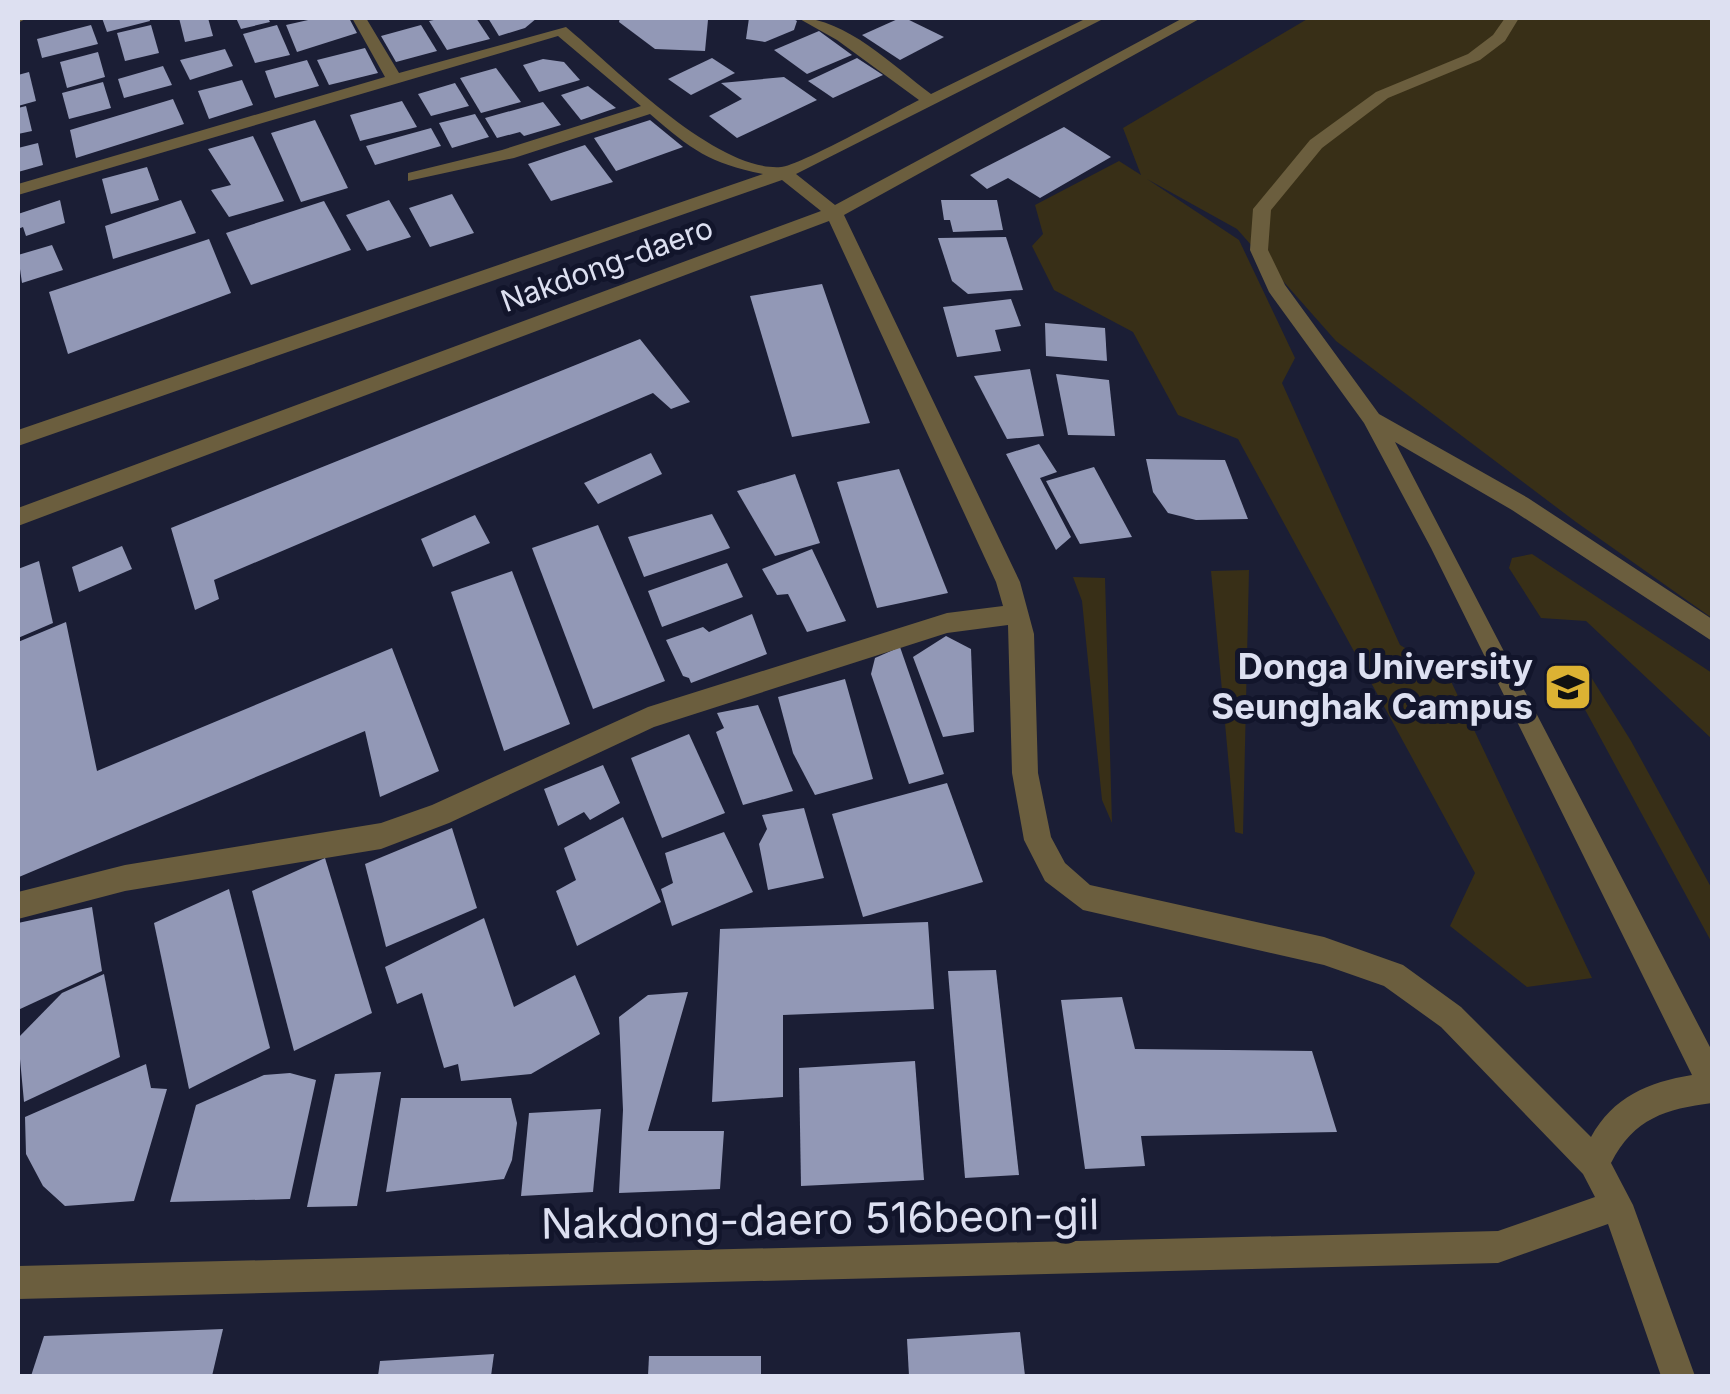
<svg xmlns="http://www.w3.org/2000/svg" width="1730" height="1394" font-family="Inter,sans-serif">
<rect width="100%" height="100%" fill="#1b1e35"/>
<g fill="#382f17">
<polygon points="1309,18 1712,18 1712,618 1576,522 1336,341 1237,229 1147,179 1239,240 1295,358 1282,383 1400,645 1447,673 1592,978 1527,987 1450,926 1475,873 1238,439 1178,415 1133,332 1054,290 1032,246 1043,234 1035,205 1119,161 1141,175 1123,128"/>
<polygon points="1532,554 1712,673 1712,739 1586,621 1541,618 1509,568 1512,558"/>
<polygon points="1249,570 1243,834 1235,832 1211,571"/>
<polygon points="1073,577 1105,578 1112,823 1102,800 1082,601"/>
<polygon points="1586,669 1631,741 1712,889 1712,943 1564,671"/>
</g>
<g fill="#9298b6">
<polygon points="102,18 149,18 150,21 107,32"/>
<polygon points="179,18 208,18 213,36 185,42"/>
<polygon points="236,18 268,18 270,22 241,29"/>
<polygon points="317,18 349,18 357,33 297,52 286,25"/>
<polygon points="443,18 476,18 490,39 447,50 429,21"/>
<polygon points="488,18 537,18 525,28 499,36"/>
<polygon points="620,18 708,20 705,51 655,49 619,22"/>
<polygon points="749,18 792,18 797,21 794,30 765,42 746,39"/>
<polygon points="900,18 905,18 944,37 900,60 862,35"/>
<polygon points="91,25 98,44 42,58 37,39"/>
<polygon points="151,25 159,53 125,61 117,33"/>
<polygon points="277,25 290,55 255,63 243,34"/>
<polygon points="421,25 437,51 396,62 381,36"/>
<polygon points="819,31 852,55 807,74 774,50"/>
<polygon points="365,48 378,73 329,85 317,60"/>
<polygon points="225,49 233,66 190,80 180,60"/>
<polygon points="98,52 105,77 67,88 60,62"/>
<polygon points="712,58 735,73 691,95 668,79"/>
<polygon points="857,58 883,75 833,98 808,81"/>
<polygon points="543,59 564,62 580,80 539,92 523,65"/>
<polygon points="307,60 319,86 275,98 265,71"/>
<polygon points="163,66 172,85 124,98 118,79"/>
<polygon points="496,68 521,102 481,113 460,78"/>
<polygon points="29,72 36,101 18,106 18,75"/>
<polygon points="784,77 817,100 737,138 709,116 742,99 721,83"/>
<polygon points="242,80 253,105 209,119 198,91"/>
<polygon points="103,82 111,108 69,119 62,93"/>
<polygon points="455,83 469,106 431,116 418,94"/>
<polygon points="588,86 616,108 581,120 561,95"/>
<polygon points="173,99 184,124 76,158 70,130"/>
<polygon points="402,101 417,127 360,141 350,115"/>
<polygon points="543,102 561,125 524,136 520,132 497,138 485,118"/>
<polygon points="26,106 32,131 18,134 18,108"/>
<polygon points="475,114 489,137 452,148 439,123"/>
<polygon points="315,120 348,188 301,202 271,133"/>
<polygon points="650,120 683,147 616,171 594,138"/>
<polygon points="1064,127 1111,157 1040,198 1008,178 987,189 970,175"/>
<polygon points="431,128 441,146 375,165 366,146"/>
<polygon points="253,136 284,201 229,217 211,190 231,185 208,149"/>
<polygon points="38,143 43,165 18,172 18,148"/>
<polygon points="585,145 613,182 551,201 528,164"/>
<polygon points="147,167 159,200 111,214 102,179"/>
<polygon points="452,194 474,233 430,247 409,208"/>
<polygon points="60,200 65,223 26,236 23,227 18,229 18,214"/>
<polygon points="181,200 196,233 113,259 105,226"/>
<polygon points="389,200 411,237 367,251 346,215"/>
<polygon points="941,200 997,200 1003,230 953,232 950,220 944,220"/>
<polygon points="324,201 351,250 251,285 226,233"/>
<polygon points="1006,237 1023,290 968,294 952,281 938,238"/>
<polygon points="209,239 231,293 68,354 49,292"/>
<polygon points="52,245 63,270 22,283 18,255"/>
<polygon points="822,284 870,423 792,437 750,296"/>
<polygon points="1011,299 1021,326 995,330 1001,351 957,357 943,307"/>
<polygon points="1045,323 1105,328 1107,361 1046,356"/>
<polygon points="640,339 690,402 671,409 653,393 214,580 219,599 195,610 171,528"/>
<polygon points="1030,369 1044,436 1007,439 974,376"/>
<polygon points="1056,374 1109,380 1115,436 1068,435"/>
<polygon points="1039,444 1057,472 1040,478 1071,537 1056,550 1006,454"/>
<polygon points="651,453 662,474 598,504 584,483"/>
<polygon points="1146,459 1225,460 1248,519 1196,520 1168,513 1153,492"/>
<polygon points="1094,467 1132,537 1080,544 1046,481"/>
<polygon points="899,469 948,593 877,608 837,482"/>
<polygon points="795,474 820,543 775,556 737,491"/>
<polygon points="712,514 730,548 644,577 628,537"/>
<polygon points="475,515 490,543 433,567 421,539"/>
<polygon points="598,525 665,681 593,709 532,548"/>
<polygon points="122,546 132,569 79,592 72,567"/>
<polygon points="812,549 846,621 807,632 788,594 777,595 762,569"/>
<polygon points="39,561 53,623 18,638 18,569"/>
<polygon points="727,563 743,597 662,627 648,591"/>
<polygon points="512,571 570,724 504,751 451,592"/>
<polygon points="752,614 767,654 691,683 689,678 683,676 666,640 703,627 709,632"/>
<polygon points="66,622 97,771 392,648 439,771 380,797 365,731 19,877 18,642"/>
<polygon points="946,636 971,649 974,732 943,737 913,657"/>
<polygon points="900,647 944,774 909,784 871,674 875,658"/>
<polygon points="845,679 873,779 815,795 793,753 778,697"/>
<polygon points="758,705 793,791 743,805 716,732 724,728 717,713"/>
<polygon points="689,734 725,813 662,838 631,758"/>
<polygon points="603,765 620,803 590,820 584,812 558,826 544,789"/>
<polygon points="947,783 983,882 863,917 832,814"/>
<polygon points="804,808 824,878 768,890 759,844 767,829 762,815"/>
<polygon points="623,817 661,902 577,946 556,891 576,880 564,848"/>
<polygon points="452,828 477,908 386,947 365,864"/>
<polygon points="724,832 753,892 672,926 661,889 673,883 665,853"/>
<polygon points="325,858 372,1013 294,1051 252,891"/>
<polygon points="229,889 270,1048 189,1089 154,923"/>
<polygon points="92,907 102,971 18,1010 18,923"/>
<polygon points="484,918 514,1007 575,975 600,1034 531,1074 461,1081 458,1064 444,1068 422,993 397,1004 385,967"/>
<polygon points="928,922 934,1009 783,1015 783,1097 712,1102 720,929"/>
<polygon points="996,970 1019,1175 965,1178 948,971"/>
<polygon points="104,974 120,1057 24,1102 18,1038 62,993"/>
<polygon points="688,992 648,1131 724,1131 720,1189 619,1193 623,1110 619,1017 648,995"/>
<polygon points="1122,997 1135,1049 1312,1051 1337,1132 1141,1136 1145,1166 1085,1169 1061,1000"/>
<polygon points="915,1061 924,1180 801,1186 799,1068"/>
<polygon points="146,1064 151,1088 167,1089 134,1201 65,1206 43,1186 26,1154 25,1117"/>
<polygon points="381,1072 357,1206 307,1207 335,1074"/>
<polygon points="290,1073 316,1080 290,1199 170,1202 196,1105 264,1075"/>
<polygon points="401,1098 511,1098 517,1123 512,1160 504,1179 386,1192"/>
<polygon points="601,1109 593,1192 521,1196 529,1113"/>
<polygon points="223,1329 212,1376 31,1376 44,1336"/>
<polygon points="1020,1332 1025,1376 909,1376 907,1339"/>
<polygon points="494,1354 491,1376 378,1376 380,1361"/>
<polygon points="649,1356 761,1356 761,1376 648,1376"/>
</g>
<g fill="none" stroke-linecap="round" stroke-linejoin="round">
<g fill="#6b5e3e" fill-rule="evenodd">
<polygon points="18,18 27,18 18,23"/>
<path d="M352,18H366L399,73L566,27C615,68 716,172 781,167C799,166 895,112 919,100L837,40L798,18C846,18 893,66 931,94L1087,18H1105L796,174L835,205L1183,18H1201L844,215L1020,582L1034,634L1038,773L1051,837L1065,863L1090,885L1324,937L1403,965L1461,1007L1591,1137C1613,1097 1648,1082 1692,1075L1431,548L1364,423L1269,292L1250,250L1253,209L1310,140L1376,92L1468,54L1493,35L1505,18H1519L1505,41L1480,60L1388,98L1322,148L1271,210L1268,250L1285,285L1379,414L1528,498L1712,619V641L1512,510L1395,442L1712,1051V1103C1666,1109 1634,1118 1611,1163L1633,1205L1695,1376H1661L1608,1224L1498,1263L18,1299V1266L1498,1231L1595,1197L1583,1174L1441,1027L1384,986L1324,965L1083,910L1045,881L1024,840L1012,773L1008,625L947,633L654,727L449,823L381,849L125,891L18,919V892L125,865L381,823L432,805L648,707L947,613L1003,606L996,582L829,221L18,526V508L821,211L782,180L18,446V430L763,174C709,163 692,150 650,114L514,158L408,181V173L502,150L641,106L558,36L18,195V184L385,77Z"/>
</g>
</g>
<defs>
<g id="university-square" transform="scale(2.5)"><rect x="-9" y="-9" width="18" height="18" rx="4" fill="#dcb233" stroke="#12152b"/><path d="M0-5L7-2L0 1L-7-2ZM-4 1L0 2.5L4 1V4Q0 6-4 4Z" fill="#111"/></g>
</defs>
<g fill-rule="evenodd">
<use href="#university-square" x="1568" y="687"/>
</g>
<g text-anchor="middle" stroke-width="10" stroke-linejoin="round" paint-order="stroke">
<g font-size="30" fill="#dde0f1" stroke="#12152b">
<text transform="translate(607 265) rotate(-20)" y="10">Nakdong-daero</text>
</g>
<g font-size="35" font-weight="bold" fill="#dde0f1" stroke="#12152b" text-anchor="end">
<text x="1533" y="679">Donga University<tspan x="1533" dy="40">Seunghak Campus</tspan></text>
</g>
<g font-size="42" fill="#dde0f1" stroke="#12152b">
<text transform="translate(820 1219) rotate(-1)" y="15">Nakdong-daero 516beon-gil</text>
</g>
</g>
<rect width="1730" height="1394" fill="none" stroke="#dde0f1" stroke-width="40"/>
</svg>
